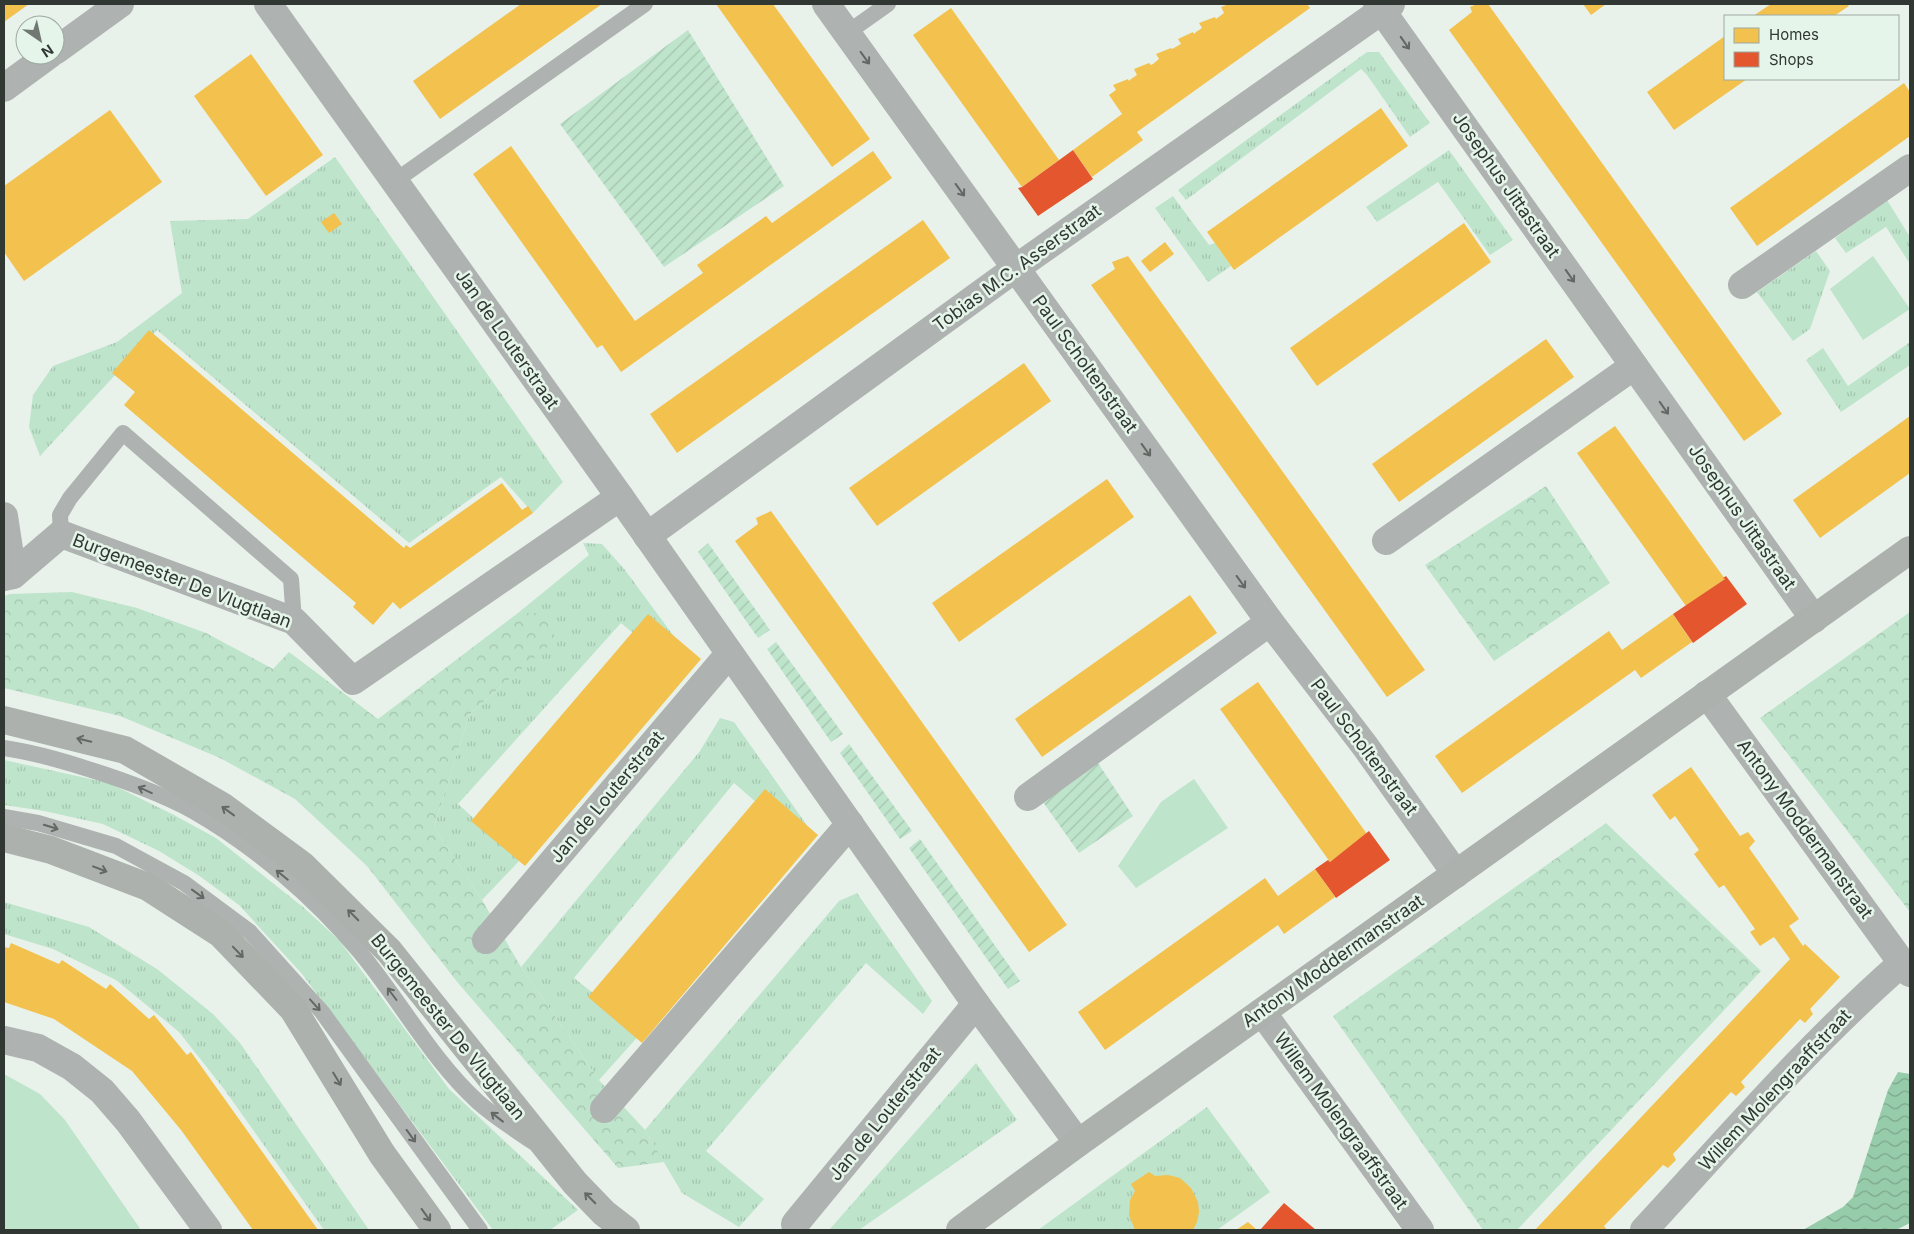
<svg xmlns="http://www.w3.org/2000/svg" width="1914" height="1234" font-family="Inter,sans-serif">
<defs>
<pattern id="grass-tufts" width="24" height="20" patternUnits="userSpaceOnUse" patternTransform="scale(1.25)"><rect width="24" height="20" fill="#bee4cb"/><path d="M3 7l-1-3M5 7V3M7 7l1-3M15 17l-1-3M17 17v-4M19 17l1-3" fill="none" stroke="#a4c4af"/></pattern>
<pattern id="forest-crowns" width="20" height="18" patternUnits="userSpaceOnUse" patternTransform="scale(1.25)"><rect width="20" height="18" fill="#bee4cb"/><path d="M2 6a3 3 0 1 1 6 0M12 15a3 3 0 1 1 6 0" fill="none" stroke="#a4c4af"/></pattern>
<pattern id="garden-furrows" width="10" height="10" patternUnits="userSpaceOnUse" patternTransform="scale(1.25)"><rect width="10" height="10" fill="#bee4cb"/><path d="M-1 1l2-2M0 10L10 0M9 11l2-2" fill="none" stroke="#a4c4af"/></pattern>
<pattern id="water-waves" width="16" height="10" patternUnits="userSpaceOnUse" patternTransform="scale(1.25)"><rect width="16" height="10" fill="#97ccaa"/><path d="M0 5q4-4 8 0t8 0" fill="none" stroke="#7ca68b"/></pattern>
</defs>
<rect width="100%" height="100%" fill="#e8f2eb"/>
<g fill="url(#grass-tufts)">
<polygon points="1367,52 1379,52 1430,123 1410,137 1367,75 1361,69 1186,200 1178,190"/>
<polygon points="1449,150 1513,240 1490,255 1438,182 1377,222 1366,207"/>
<polygon points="335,157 563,482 533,513 501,477 409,543 157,330 40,456 29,427 33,395 53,366 117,342 182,293 170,221 248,219"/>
<polygon points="1173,196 1209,245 1215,243 1231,266 1208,282 1155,208"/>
<polygon points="1887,200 1910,237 1910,264 1886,227 1846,253 1835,238"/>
<polygon points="1816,251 1830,271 1810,329 1793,341 1757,292"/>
<polygon points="1910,342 1910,365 1841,412 1806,360 1823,348 1848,386"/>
<polygon points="583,543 602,544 625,570 684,650 682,674 621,623 458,804 520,860 482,900 434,827 469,715 501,686 550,613 518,613 589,555"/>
<polygon points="720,718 734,722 811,831 803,843 734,783 574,978 642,1032 599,1080 521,967 700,751"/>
<polygon points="4,760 109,783 174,815 216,838 303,907 339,940 449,1089 578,1210 550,1230 493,1230 302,974 239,905 198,875 159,851 103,824 44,811 4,805"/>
<polygon points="857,893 932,1001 923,1014 866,963 706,1151 764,1199 739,1227 682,1193 645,1130 839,901"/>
<polygon points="4,902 89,927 157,969 213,1014 240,1043 369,1230 324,1230 224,1089 179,1032 116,980 53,949 4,934"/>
<polygon points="976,1063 1017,1120 859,1230 829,1230"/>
<polygon points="1207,1107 1270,1192 1217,1230 1038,1230"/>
</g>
<g fill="url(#forest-crowns)">
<polygon points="1546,486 1610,583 1494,661 1425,565"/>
<polygon points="72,592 137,608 206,633 273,669 289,652 378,719 518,613 550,613 555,641 501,686 469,715 434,827 482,900 521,967 599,1080 645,1130 664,1162 618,1168 458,983 367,866 295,799 220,758 120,716 4,688 4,596 10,594"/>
<polygon points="1910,612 1910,912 1760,718"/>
<polygon points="1606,823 1761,971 1517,1230 1483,1230 1333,1016"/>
</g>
<g fill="#bee4cb">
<polygon points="1873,256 1910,309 1863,340 1830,289"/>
<polygon points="1194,779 1228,828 1136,888 1118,866 1161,802"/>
<polygon points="4,1074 40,1094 65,1120 141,1230 4,1230"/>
</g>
<g fill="url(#garden-furrows)">
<polygon points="688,30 784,186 664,267 560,124"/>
<polygon points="708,543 770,630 758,638 698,552"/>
<polygon points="776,642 843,734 831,742 767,649"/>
<polygon points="849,744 912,831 900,839 840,753"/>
<polygon points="1098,763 1133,816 1079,853 1043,802"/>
<polygon points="920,839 1020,981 1008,989 909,848"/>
</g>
<polygon fill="url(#water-waves)" points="1898,1072 1910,1074 1910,1223 1896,1230 1803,1230 1843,1207 1853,1197 1888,1090"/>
<g fill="#f2c14e">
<polygon points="4,4 29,4 4,22"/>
<polygon points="521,4 602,4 440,119 413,81"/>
<polygon points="716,4 773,4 870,139 832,167"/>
<polygon points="1229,4 1307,4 1310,8 1137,132 1143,140 1092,177 1073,150 1122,114 1109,95 1116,90 1113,85 1128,79 1129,81 1131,79 1137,75 1134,69 1149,63 1151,65 1153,64 1159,59 1156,54 1171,48 1172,49 1181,44 1178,39 1193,32 1194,34 1196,32 1202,28 1199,23 1215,17 1216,19 1224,13 1221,7"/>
<polygon points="1477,4 1488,4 1782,414 1744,441 1449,30 1472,12 1470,7"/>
<polygon points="1583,4 1606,4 1591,15"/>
<polygon points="1771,4 1847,4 1849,6 1834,16 1753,16"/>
<polygon points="951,8 1059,160 1022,187 913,35"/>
<polygon points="1725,36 1725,79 1747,79 1674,130 1647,92"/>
<polygon points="251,54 323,155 266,196 194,96"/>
<polygon points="1904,83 1910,92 1910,136 1757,246 1730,208"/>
<polygon points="1381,108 1408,146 1234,270 1207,232"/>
<polygon points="110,110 162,182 24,281 4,252 4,186"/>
<polygon points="511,146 635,321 703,273 697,265 766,216 772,223 873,151 892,178 621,372 602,345 597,348 473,174"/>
<polygon points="334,213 342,224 329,233 321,222"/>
<polygon points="923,220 950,258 677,453 650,414"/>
<polygon points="1464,223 1491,262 1317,386 1290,348"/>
<polygon points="1165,242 1174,254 1150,272 1141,261"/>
<polygon points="1128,256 1425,670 1387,697 1091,285 1115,269 1112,262"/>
<polygon points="149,330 404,548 406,545 410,548 502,483 522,510 528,506 533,513 400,609 393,602 373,625 353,607 356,603 124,405 135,392 112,373"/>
<polygon points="1546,339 1574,377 1399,502 1372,464"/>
<polygon points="1024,363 1051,401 877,526 849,488"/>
<polygon points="1910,416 1910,473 1820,538 1793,500"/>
<polygon points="1615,426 1725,579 1686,606 1577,453"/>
<polygon points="1107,479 1134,517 959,642 932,603"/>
<polygon points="771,511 1067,925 1029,952 735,541 758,524 756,518"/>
<polygon points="1190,595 1217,633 1042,757 1015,719"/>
<polygon points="648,614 701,659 525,866 471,821"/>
<polygon points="1673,614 1692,642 1641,678 1635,670 1462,793 1435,756 1609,631 1622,650"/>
<polygon points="1258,682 1367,834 1330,862 1220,709"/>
<polygon points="1691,767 1740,836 1748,832 1755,841 1749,848 1799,919 1789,926 1803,946 1805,944 1840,977 1810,1009 1813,1014 1805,1023 1800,1019 1741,1082 1745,1087 1736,1096 1731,1092 1673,1154 1676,1160 1668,1168 1663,1165 1604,1226 1607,1230 1535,1230 1790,959 1774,937 1760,946 1750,932 1755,929 1724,885 1719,888 1694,854 1699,850 1675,816 1670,820 1652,795"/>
<polygon points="765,789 818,835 642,1043 588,997"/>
<polygon points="1315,869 1335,897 1284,934 1278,925 1105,1050 1078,1012 1265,878 1278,896"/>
<polygon points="11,943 59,964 62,960 106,989 110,984 149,1019 154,1015 187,1055 191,1052 318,1230 253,1230 181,1130 132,1071 54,1019 4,1002 4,947 9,948"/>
<polygon points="1149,1172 1155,1176 1168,1175 1180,1178 1191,1188 1198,1202 1199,1212 1197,1222 1193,1230 1135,1230 1129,1215 1130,1200 1135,1191 1131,1184"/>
<polygon points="1248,1222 1257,1230 1236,1230"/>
</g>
<g fill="#e4572e">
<polygon points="1073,150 1093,179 1038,216 1018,188 1022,187"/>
<polygon points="1726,576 1747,604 1693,643 1673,614 1725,579 1723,578"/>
<polygon points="1369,831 1390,860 1336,898 1315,869 1328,860 1330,862"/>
<polygon points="1284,1203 1316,1230 1260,1230"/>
</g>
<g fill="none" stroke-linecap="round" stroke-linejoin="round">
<g stroke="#aeb2b0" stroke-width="16">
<polyline points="847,33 888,4"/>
<polyline points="395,181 645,4"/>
<polyline points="61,534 60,515 70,498 123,433 291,579 294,621"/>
<path d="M4,748C32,752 60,760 88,769C123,780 160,793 193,811C254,846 314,897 359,951C400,1000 431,1059 478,1102C495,1117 514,1129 533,1142"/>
<polyline points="4,817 38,823 116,846 184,883 250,932 322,1012 480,1230"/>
</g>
<g stroke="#aeb2b0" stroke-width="28">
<polyline points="268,4 620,497 976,1004 1078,1143"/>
<polyline points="826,4 1270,622 1365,746 1456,874"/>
<polyline points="1377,4 1814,619"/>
<polyline points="55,51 120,4"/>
<polyline points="4,88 49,55"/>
<polyline points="1742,285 1910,168"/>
<polyline points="4,516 13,575"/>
<polyline points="647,536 1016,268 1391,4"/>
<polyline points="1386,541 1634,366"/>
<polyline points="4,577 13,575 61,534 294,621 353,681 620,497"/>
<polyline points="1707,694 1902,963"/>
<polyline points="1028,797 1270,622"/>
<polyline points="486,940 729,654"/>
<polyline points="1262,1012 1420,1230"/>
<polyline points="4,1040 38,1048 72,1067 102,1091 128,1121 208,1230"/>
<polyline points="604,1109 850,824"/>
<polyline points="795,1224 976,1004"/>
<path d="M1644,1230C1728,1139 1809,1044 1902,963L1910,973"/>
</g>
<g stroke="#acb1ae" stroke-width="28">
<polyline points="4,720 125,750 222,806 302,865 389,951 575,1183 604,1213 626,1230"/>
<polyline points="4,838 51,850 148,887 221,934 293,1009 382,1154 437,1230"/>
<polyline points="960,1230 1078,1143 1910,550"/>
</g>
</g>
<defs><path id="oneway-shaft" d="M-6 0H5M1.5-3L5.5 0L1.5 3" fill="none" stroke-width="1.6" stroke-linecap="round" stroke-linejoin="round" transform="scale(1.25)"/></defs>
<g stroke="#636865">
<use href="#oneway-shaft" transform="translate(1405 43) rotate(55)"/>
<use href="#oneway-shaft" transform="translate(865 58) rotate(54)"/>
<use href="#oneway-shaft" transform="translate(960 190) rotate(54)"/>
<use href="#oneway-shaft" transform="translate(1570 276) rotate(55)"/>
<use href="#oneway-shaft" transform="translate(1664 408) rotate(55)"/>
<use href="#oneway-shaft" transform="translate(1146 450) rotate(54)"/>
<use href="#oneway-shaft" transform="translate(1241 582) rotate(54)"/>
<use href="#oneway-shaft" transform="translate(145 790) rotate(-156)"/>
<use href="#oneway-shaft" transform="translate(51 827) rotate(17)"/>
<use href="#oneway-shaft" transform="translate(282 875) rotate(-141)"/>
<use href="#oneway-shaft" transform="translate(198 894) rotate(36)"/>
<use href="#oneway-shaft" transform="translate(392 994) rotate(-127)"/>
<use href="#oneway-shaft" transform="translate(315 1005) rotate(48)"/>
<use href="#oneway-shaft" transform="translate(497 1117) rotate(-142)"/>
<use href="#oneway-shaft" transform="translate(411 1136) rotate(54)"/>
</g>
<g stroke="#626864">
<use href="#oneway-shaft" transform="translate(84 740) rotate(-166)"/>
<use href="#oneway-shaft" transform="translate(228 811) rotate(-144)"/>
<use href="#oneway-shaft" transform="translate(100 869) rotate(21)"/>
<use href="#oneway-shaft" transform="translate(353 915) rotate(-135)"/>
<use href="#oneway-shaft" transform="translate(238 952) rotate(46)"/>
<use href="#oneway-shaft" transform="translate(337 1079) rotate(59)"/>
<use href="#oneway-shaft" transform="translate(590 1198) rotate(-135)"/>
<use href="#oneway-shaft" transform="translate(426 1215) rotate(54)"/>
</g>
<g text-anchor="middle" stroke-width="5" stroke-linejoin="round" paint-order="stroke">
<g font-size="18" fill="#313733" stroke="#e5f5ea">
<text transform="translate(1506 185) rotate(55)" y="6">Josephus Jittastraat</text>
<text transform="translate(1017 268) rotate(-36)" y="6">Tobias M.C. Asserstraat</text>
<text transform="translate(507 339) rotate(55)" y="6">Jan de Louterstraat</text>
<text transform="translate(1085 364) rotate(54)" y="6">Paul Scholtenstraat</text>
<text transform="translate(1742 517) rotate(55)" y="6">Josephus Jittastraat</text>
<text transform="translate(182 581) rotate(21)" y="6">Burgemeester De Vlugtlaan</text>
<text transform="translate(1364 747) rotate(53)" y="6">Paul Scholtenstraat</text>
<text transform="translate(607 797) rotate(-50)" y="6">Jan de Louterstraat</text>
<text transform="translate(1805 829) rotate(54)" y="6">Antony Moddermanstraat</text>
<text transform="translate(1333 961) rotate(-35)" y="6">Antony Moddermanstraat</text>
<text transform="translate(448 1027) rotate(51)" y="6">Burgemeester De Vlugtlaan</text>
<text transform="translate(1775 1090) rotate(-47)" y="6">Willem Molengraaffstraat</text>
<text transform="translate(885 1114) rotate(-51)" y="6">Jan de Louterstraat</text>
<text transform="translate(1341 1121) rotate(54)" y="6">Willem Molengraaffstraat</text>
</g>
</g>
<rect width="1914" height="1234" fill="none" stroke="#313733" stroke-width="10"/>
<rect x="1724" y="15" width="175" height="65" fill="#e5f5ea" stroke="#9da9a1"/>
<rect x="1734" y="28" width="25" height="15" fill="#f2c14e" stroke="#9da9a1"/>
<text x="1769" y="40" font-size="15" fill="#313733">Homes</text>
<rect x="1734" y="52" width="25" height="15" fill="#e4572e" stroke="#9da9a1"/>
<text x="1769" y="65" font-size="15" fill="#313733">Shops</text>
<g transform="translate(40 40) rotate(146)"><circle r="24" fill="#e5f5ea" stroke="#9da9a1"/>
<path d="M0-4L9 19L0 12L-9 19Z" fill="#717873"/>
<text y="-8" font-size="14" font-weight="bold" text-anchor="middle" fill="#313733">N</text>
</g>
</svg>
